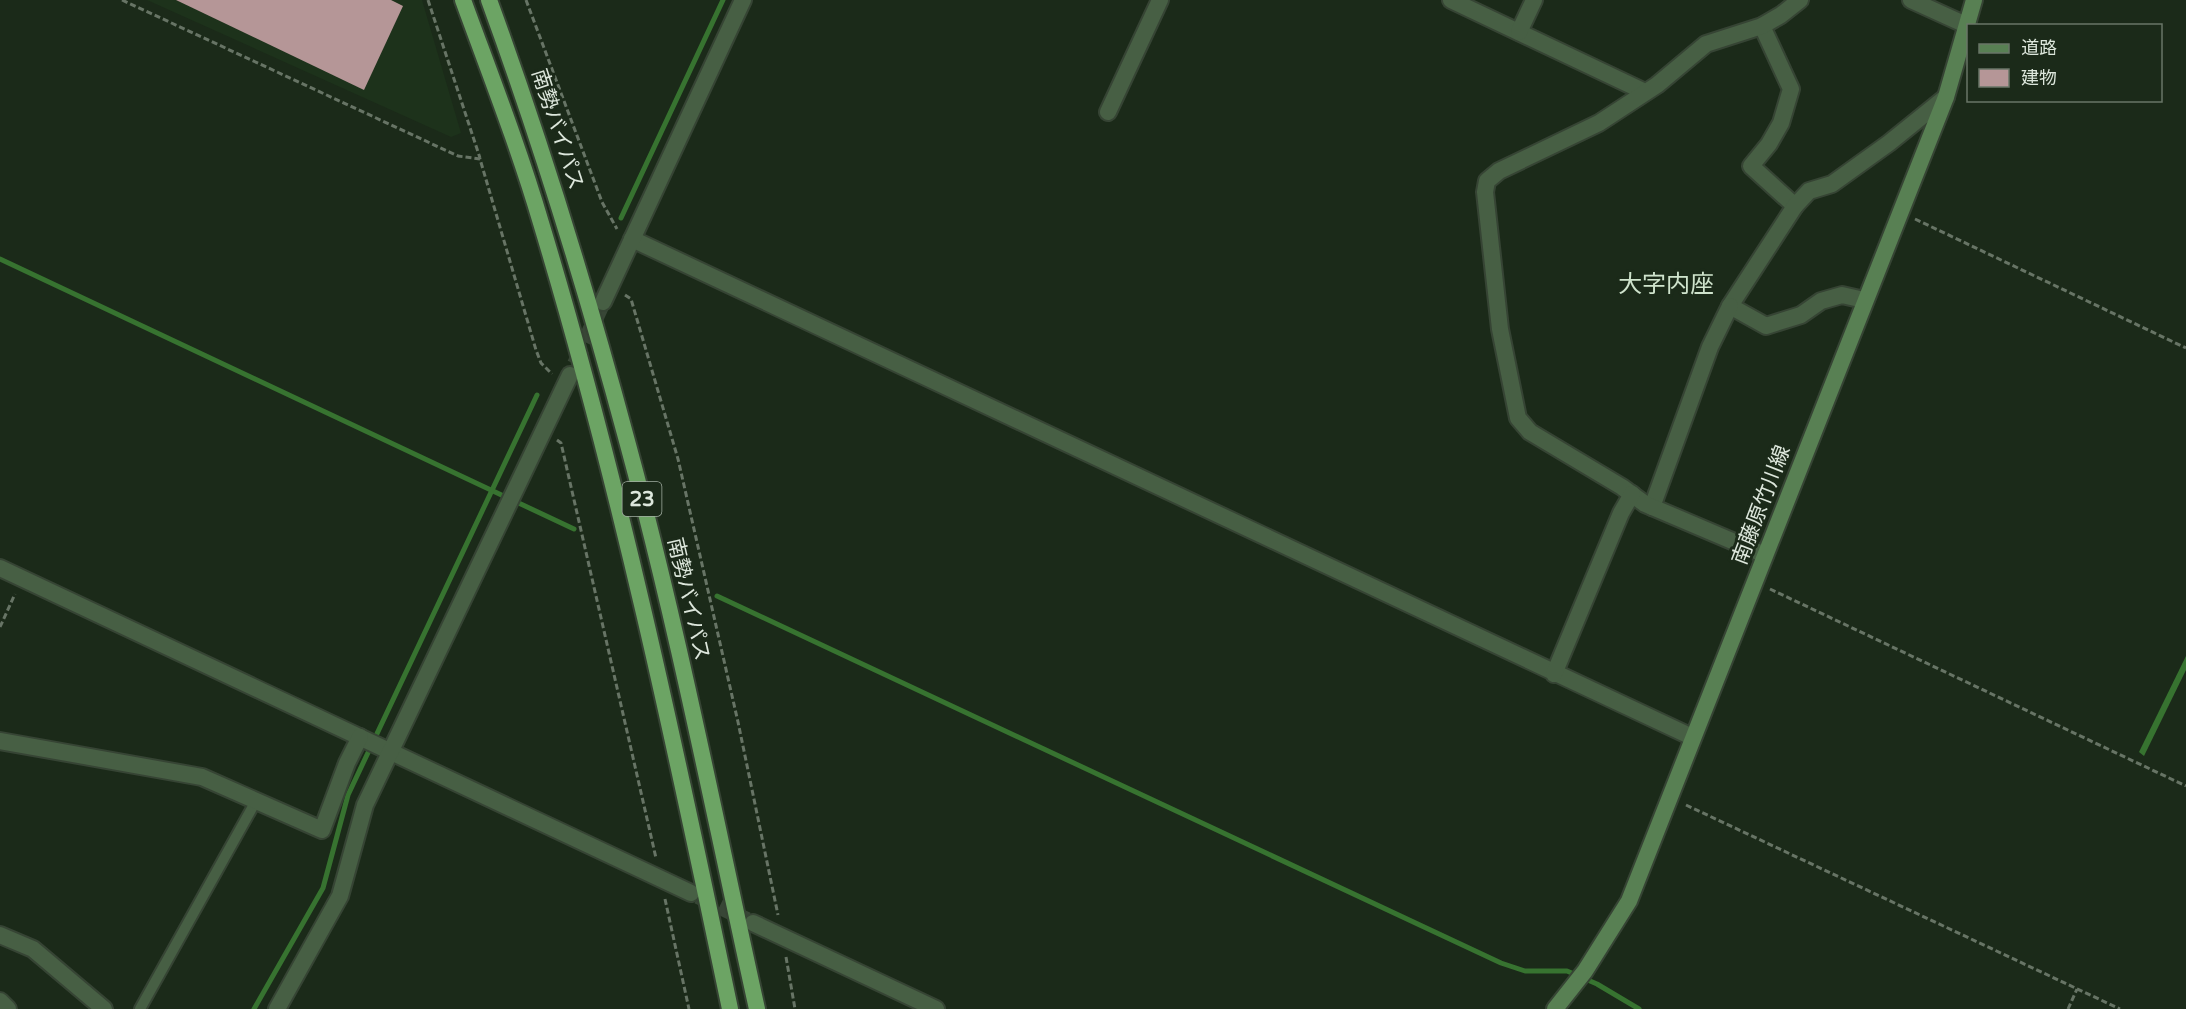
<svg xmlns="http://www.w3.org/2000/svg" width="2186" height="1009" font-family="'Varela Round','Noto Sans JP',sans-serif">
<rect width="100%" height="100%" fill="#1b2a19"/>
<polygon fill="#1d321b" points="147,0 422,0 461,133 451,137"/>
<polygon fill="#377330" points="2186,656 2186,670 2144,756 2139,752"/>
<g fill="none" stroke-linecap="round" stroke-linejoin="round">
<g stroke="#377330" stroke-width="5">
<polyline points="621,218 723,0"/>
<polyline points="0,259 574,529"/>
<polyline points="717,596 1501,963 1525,971 1567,971 1597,984 1639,1009"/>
<polyline points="254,1009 323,888 348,795 537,395"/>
</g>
</g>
<polygon fill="#b59697" points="176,0 391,0 403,6 364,90"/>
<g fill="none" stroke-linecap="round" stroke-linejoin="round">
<g stroke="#384636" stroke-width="16" stroke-dasharray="16 8" stroke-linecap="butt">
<polyline points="575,364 603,302"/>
<polyline points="698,896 747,920"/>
</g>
<g stroke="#364434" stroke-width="14">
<polyline id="service" points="140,1009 256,801"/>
</g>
<g stroke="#364434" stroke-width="20">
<g id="minor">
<polyline points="1451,0 1645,92"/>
<polyline points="1911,0 1966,25"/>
<polyline points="1762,26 1791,89 1781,123 1769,144 1751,166 1795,206"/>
<polyline points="1519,32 1534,0"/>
<polyline points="1108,112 1160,0"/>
<polyline points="632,239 1692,737"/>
<polyline points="1864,300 1842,295 1821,301 1801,315 1766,326 1730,306 1795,206 1809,191 1832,184 1889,143 1946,97"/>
<polyline points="603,302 743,0"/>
<polyline points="1652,507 1710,347 1730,306"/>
<polyline points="1765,555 1645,504 1622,487 1530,432 1518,418 1500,329 1485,192 1487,181 1499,171 1599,123 1657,85 1706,44 1762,26 1781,15 1800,0"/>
<polyline points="0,568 691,893"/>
<polyline points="1554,674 1621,513 1632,494"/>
<polyline points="0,741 202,777 322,830 347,763 360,737"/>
<polyline points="753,923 936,1009"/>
<polyline points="0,935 33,949 104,1009"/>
<polyline points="0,1001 8,1009"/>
<polyline points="277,1009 340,896 365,805 570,375"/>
</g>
</g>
<g stroke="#364434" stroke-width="20">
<polyline id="secondary" points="1555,1009 1585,971 1629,901 1946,97 1974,0"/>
</g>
<g stroke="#364434" stroke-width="20">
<g id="trunk">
<path d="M463,0C490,74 519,148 541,223C619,481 675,745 730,1009"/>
<path d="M489,0C542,145 587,292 627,441C678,628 715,819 757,1009"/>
</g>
</g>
<g stroke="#677465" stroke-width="3" stroke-dasharray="6 3" stroke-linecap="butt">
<polyline points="122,0 458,156 480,159 536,350 541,363 552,374"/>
<polyline points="428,0 480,158"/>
<polyline points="526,0 602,202 617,229"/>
<polyline points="1915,219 2186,348"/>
<polyline points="625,295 631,299 678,459 738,722 778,915"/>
<polyline points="557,440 561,443 656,858"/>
<polyline points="1770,589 2186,786"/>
<polyline points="0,627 15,594"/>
<polyline points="1686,805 2120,1009"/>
<polyline points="665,899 689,1009"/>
<polyline points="786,957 795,1009"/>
<polyline points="2068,1009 2077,989"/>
</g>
<use href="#service" stroke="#475f44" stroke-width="10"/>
<use href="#minor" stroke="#475f44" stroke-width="16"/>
<use href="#secondary" stroke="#588053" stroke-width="16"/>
<use href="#trunk" stroke="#6ca464" stroke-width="16"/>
</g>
<g text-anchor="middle" stroke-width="6" stroke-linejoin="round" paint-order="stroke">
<rect fill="#1b2a19" stroke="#a3aea2" stroke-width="1.5" x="622.5" y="482" width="39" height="34" rx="4.5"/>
<g font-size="20" font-weight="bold" fill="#dde7dc">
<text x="642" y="506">23</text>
</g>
<g font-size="21" fill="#dde7dc" stroke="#1b2a19">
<text transform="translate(558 129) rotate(72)" y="7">南勢バイパス</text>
<text transform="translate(1761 505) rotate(-69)" y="7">南藤原竹川線</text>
<text transform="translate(689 599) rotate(77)" y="7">南勢バイパス</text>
</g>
<g font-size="24" fill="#cfe3cc" stroke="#1b2a19">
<text x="1666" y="292">大字内座</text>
</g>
</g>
<rect x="1967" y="24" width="195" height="78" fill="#1b2a19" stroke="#697667" stroke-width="1.5"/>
<rect x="1979" y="44" width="30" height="9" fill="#588053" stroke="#697667" stroke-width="1.5"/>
<text x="2021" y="54" font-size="18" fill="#dde7dc">道路</text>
<rect x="1979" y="69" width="30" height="18" fill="#b59697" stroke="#697667" stroke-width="1.5"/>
<text x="2021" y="84" font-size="18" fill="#dde7dc">建物</text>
</svg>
